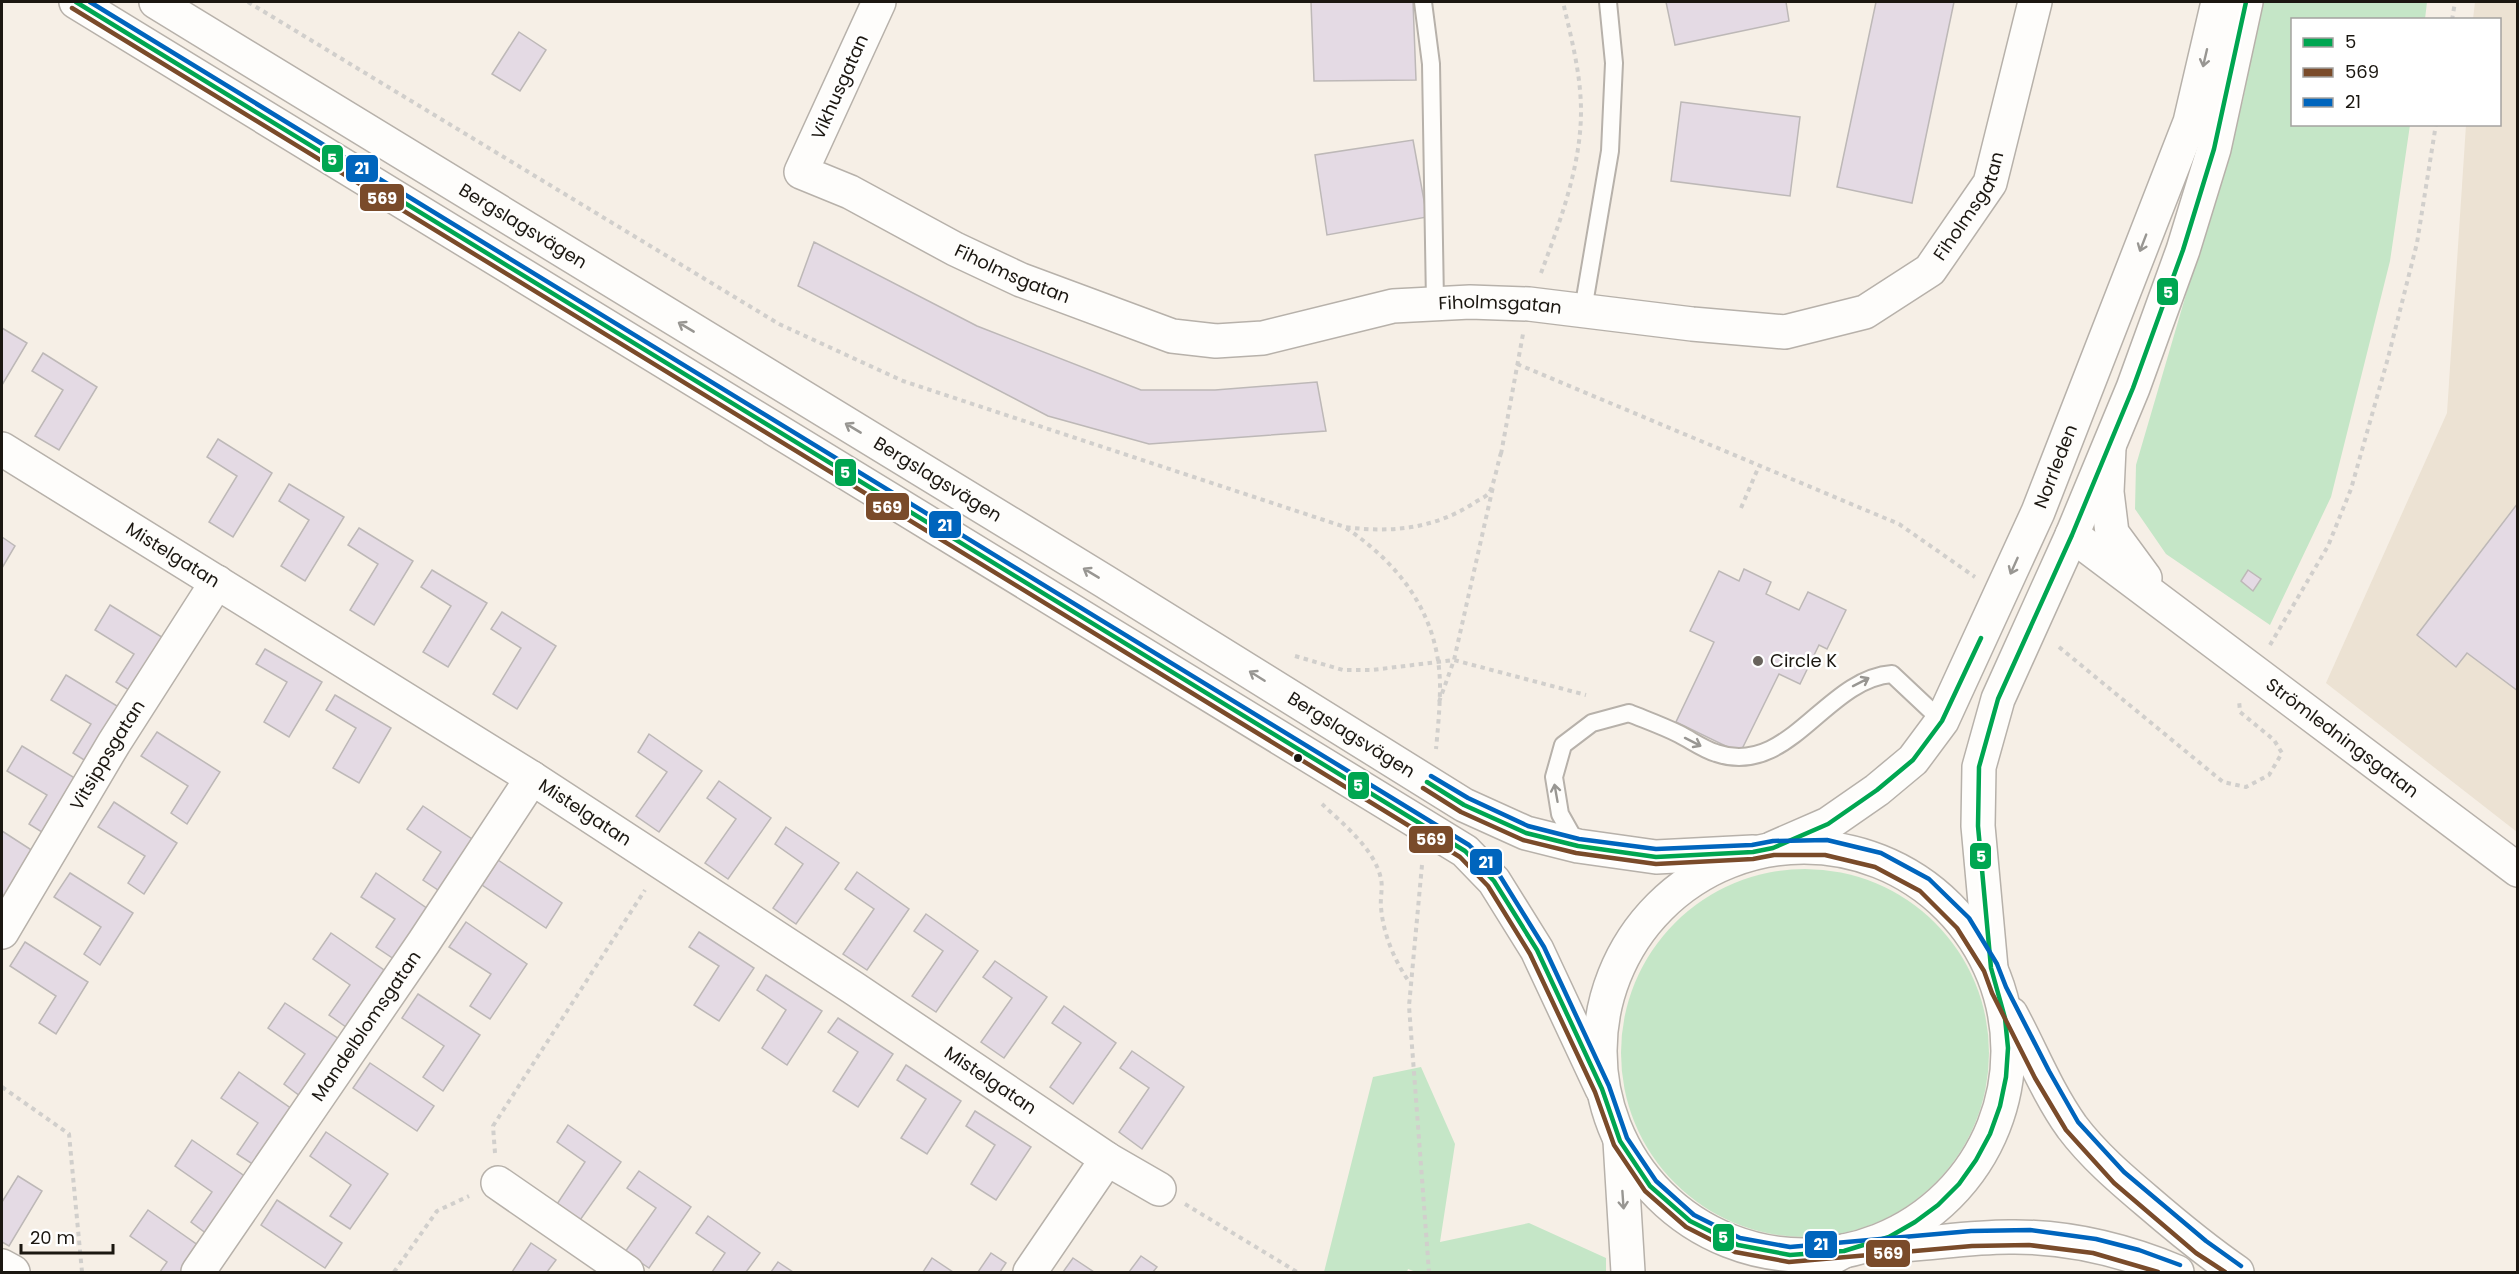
<svg xmlns="http://www.w3.org/2000/svg" width="2519" height="1274" font-family="Poppins,sans-serif">
<rect width="100%" height="100%" fill="#f6efe6"/>
<polygon fill="#ece2d3" points="2475,2 2517,2 2517,832 2326,683 2447,413 2466,125 2500,124 2500,20 2473,19"/>
<g fill="#c5e6c7">
<polygon points="2261,2 2427,2 2425,19 2292,20 2292,124 2410,125 2390,261 2331,497 2270,625 2166,554 2135,509 2136,465 2243,100"/>
<circle cx="1805" cy="1053" r="184"/>
<polygon points="1421,1067 1455,1144 1440,1242 1529,1223 1606,1258 1606,1272 1416,1272 1408,1269 1407,1272 1324,1272 1373,1077"/>
</g>
<g fill="#e4dae4" stroke="#bdb8b7" stroke-width="1.5">
<polygon points="1311,2 1413,2 1416,80 1314,81"/>
<polygon points="1666,2 1786,2 1789,21 1675,45"/>
<polygon points="1876,2 1954,2 1912,203 1837,187"/>
<polygon points="519,32 546,50 520,91 492,74"/>
<polygon points="1681,102 1800,117 1790,196 1671,181"/>
<polygon points="1413,140 1427,217 1327,235 1315,155"/>
<polygon points="814,242 977,326 1141,390 1215,390 1317,382 1326,431 1149,444 1048,416 798,286"/>
<polygon points="2,328 27,343 2,385"/>
<polygon points="43,353 97,387 59,450 35,436 63,390 32,371"/>
<polygon points="218,439 272,473 233,537 209,522 237,476 207,457"/>
<polygon points="289,484 344,517 305,581 281,566 309,520 279,501"/>
<polygon points="2518,503 2518,691 2467,653 2456,667 2417,635"/>
<polygon points="359,528 413,561 374,625 350,610 378,564 348,545"/>
<polygon points="2,537 15,546 2,568"/>
<polygon points="1744,569 1771,582 1766,594 1799,610 1808,592 1846,610 1827,649 1819,645 1800,684 1779,674 1740,753 1676,722 1714,642 1690,631 1719,571 1739,581"/>
<polygon points="432,570 487,603 448,667 423,652 451,606 421,587"/>
<polygon points="2248,570 2261,579 2253,591 2241,581"/>
<polygon points="110,605 165,639 132,692 116,682 134,654 95,630"/>
<polygon points="502,612 556,646 517,709 493,694 521,648 491,629"/>
<polygon points="265,649 322,682 289,737 264,722 287,682 256,664"/>
<polygon points="66,675 122,709 89,763 73,753 91,724 51,700"/>
<polygon points="335,695 391,728 359,783 333,768 356,728 326,710"/>
<polygon points="157,732 220,772 187,824 171,813 188,786 141,756"/>
<polygon points="649,734 702,771 659,832 636,816 667,772 638,752"/>
<polygon points="22,746 78,780 45,834 29,824 47,795 7,771"/>
<polygon points="719,781 771,818 728,879 705,863 736,819 707,798"/>
<polygon points="114,802 177,843 144,894 128,883 145,856 98,827"/>
<polygon points="423,806 475,841 441,892 423,880 441,852 407,829"/>
<polygon points="786,827 839,863 796,924 773,908 803,864 775,844"/>
<polygon points="2,831 33,851 2,903"/>
<polygon points="498,860 562,903 546,928 482,885"/>
<polygon points="857,872 909,909 867,970 843,954 874,909 845,889"/>
<polygon points="70,873 133,913 100,965 84,954 101,927 54,897"/>
<polygon points="376,873 428,909 394,959 376,947 395,919 361,897"/>
<polygon points="926,914 978,951 936,1012 912,996 943,951 914,931"/>
<polygon points="466,922 527,964 490,1019 470,1006 491,974 449,947"/>
<polygon points="699,932 754,968 719,1021 694,1005 719,966 689,947"/>
<polygon points="331,933 384,970 346,1027 329,1015 350,985 313,959"/>
<polygon points="25,942 88,982 56,1034 39,1023 56,996 10,966"/>
<polygon points="995,961 1047,997 1004,1058 981,1042 1012,998 983,977"/>
<polygon points="766,975 822,1011 787,1065 762,1048 786,1010 757,990"/>
<polygon points="418,994 480,1035 443,1091 423,1077 444,1046 402,1018"/>
<polygon points="285,1003 339,1039 300,1096 284,1084 305,1054 268,1028"/>
<polygon points="1064,1006 1116,1043 1073,1104 1050,1087 1081,1043 1052,1023"/>
<polygon points="838,1018 893,1054 858,1107 833,1091 858,1052 828,1032"/>
<polygon points="1132,1051 1184,1087 1142,1149 1119,1132 1149,1088 1120,1068"/>
<polygon points="370,1063 434,1106 417,1131 353,1088"/>
<polygon points="906,1065 961,1101 927,1154 901,1138 926,1099 897,1080"/>
<polygon points="239,1072 292,1109 254,1165 237,1154 258,1123 221,1098"/>
<polygon points="975,1111 1031,1147 996,1200 971,1184 995,1145 966,1126"/>
<polygon points="568,1125 621,1162 578,1223 555,1207 585,1162 557,1142"/>
<polygon points="326,1132 388,1174 350,1229 330,1216 351,1185 310,1156"/>
<polygon points="192,1140 246,1177 207,1234 191,1222 212,1192 175,1166"/>
<polygon points="639,1171 691,1207 649,1268 625,1252 656,1208 627,1188"/>
<polygon points="18,1176 42,1191 9,1246 2,1242 2,1202"/>
<polygon points="277,1200 342,1243 325,1268 261,1225"/>
<polygon points="148,1210 202,1248 184,1272 160,1272 167,1262 130,1236"/>
<polygon points="708,1216 760,1253 746,1272 712,1272 725,1253 696,1233"/>
<polygon points="531,1243 556,1260 547,1272 512,1272"/>
<polygon points="991,1253 1006,1263 1000,1272 978,1272"/>
<polygon points="1141,1256 1157,1267 1153,1272 1129,1272"/>
<polygon points="932,1258 953,1272 923,1272"/>
<polygon points="1073,1258 1094,1272 1063,1272"/>
<polygon points="778,1262 793,1272 771,1272"/>
</g>
<g fill="none" stroke-linecap="round" stroke-linejoin="round">
<g stroke="#b7b1aa" stroke-width="20">
<g id="service">
<polyline points="1423,2 1431,64 1435,302"/>
<polyline points="1583,310 1610,151 1614,63 1608,2"/>
<path d="M1578,846L1560,814L1554,777L1563,745L1592,723L1629,713C1646,720 1663,726 1679,734C1691,740 1703,749 1716,753C1789,778 1825,679 1892,674L1942,721"/>
</g>
</g>
<g stroke="#b7b1aa" stroke-width="36">
<g id="minor">
<path id="s1" d="M879,2L801,172L850,192L955,249L1021,280L1172,336L1216,341L1263,338L1393,306L1470,302L1529,304L1692,324L1785,332L1865,312L1930,270L1990,183L2035,2"/>
<polyline points="2109,448 2107,492 2112,533 2145,578"/>
<path id="s2" d="M2,449L532,778L855,989L1107,1159L1159,1189"/>
<path id="s3" d="M2072,535L2518,870"/>
<path id="s4" d="M2,932L114,743L217,582"/>
<polyline points="498,1183 627,1272"/>
<polyline points="2,1266 13,1272"/>
<path id="s5" d="M198,1272L424,942L532,778"/>
<polyline points="1030,1272 1107,1159"/>
</g>
</g>
<g stroke="#b7b1aa" stroke-width="36">
<g id="secondary">
<path id="s6" d="M1773,848L1828,824L1877,790L1913,760L1942,721L2038,512L2190,122L2218,2"/>
<polyline points="1991,968 1978,826 1979,767 1998,699 2072,535 2133,388 2183,250 2214,149 2246,2"/>
<polyline points="1620,1141 1628,1272"/>
<polyline points="1806,1272 1844,1251"/>
</g>
</g>
<g stroke="#b7b1aa" stroke-width="36">
<g id="trunk">
<polyline points="76,2 1465,851 1494,881 1537,950 1602,1089"/>
<path id="s7" d="M156,2L1104,581L1464,805L1526,833L1578,846L1656,857L1753,852"/>
<circle cx="1804" cy="1051" r="204"/>
<path d="M2011,1014C2031,1051 2047,1092 2072,1127C2093,1155 2121,1179 2147,1201C2176,1226 2205,1250 2237,1272"/>
<path d="M1881,1246C1924,1245 1966,1237 2009,1237C2067,1236 2124,1250 2177,1272"/>
</g>
</g>
<g stroke="#d1cfcc" stroke-width="4" stroke-dasharray="4.5 4.5" stroke-linecap="butt">
<path d="M248,2L779,324L903,381L1345,527C1391,533 1434,529 1474,503C1478,500 1486,497 1489,493C1494,485 1498,462 1501,453"/>
<polyline points="2452,20 2455,2"/>
<path d="M1541,273C1560,222 1581,166 1581,111C1581,74 1571,37 1563,2"/>
<polyline points="1517,364 1899,524 1975,577"/>
<polyline points="1501,454 1523,334"/>
<polyline points="1741,508 1759,466"/>
<path d="M1346,528C1401,565 1439,616 1440,685C1440,707 1438,728 1436,749"/>
<polyline points="2270,645 2328,546 2351,489 2388,358 2417,243 2436,124"/>
<polyline points="2059,647 2223,782 2246,787 2269,775 2282,753 2274,740 2240,712 2239,700"/>
<polyline points="1295,656 1343,670 1372,670 1454,660 1586,695"/>
<polyline points="1439,702 1454,660 1493,487"/>
<path d="M1322,804C1343,824 1375,849 1381,879C1383,888 1380,898 1381,907C1383,934 1395,962 1410,983"/>
<polyline points="1422,865 1409,1006 1429,1272"/>
<polyline points="2,1087 69,1134 82,1272"/>
<polyline points="495,1153 493,1126 645,890"/>
<polyline points="1185,1204 1297,1272"/>
<polyline points="394,1272 437,1211 469,1196"/>
</g>
<use href="#service" stroke="#fefdfb" stroke-width="16"/>
<use href="#minor" stroke="#fefdfb" stroke-width="33"/>
<use href="#secondary" stroke="#fefdfb" stroke-width="33"/>
<use href="#trunk" stroke="#fefdfb" stroke-width="33"/>
<g stroke="#fff" stroke-width="9">
<g id="bus-1">
<polyline points="76,2 1465,851 1494,881 1537,950 1602,1089 1620,1141 1650,1186 1690,1221 1738,1245 1790,1255 1844,1251 1889,1237 1915,1222 1938,1205 1959,1184 1976,1160 1990,1134 2000,1106 2006,1077 2008,1048 2005,1018 1991,968 1978,826 1979,767 1998,699 2072,535 2133,388 2183,250 2214,149 2246,2"/>
<polyline points="1427,782 1464,805 1526,833 1578,846 1656,857 1753,852 1773,848 1828,824 1877,790 1913,760 1942,721 1981,638"/>
</g>
</g>
<g stroke="#fff" stroke-width="9">
<g id="bus-2">
<polyline points="72,8 1460,857 1488,886 1530,954 1595,1092 1614,1145 1645,1191 1686,1227 1735,1252 1789,1262 1972,1246 2029,1245 2093,1253 2158,1272"/>
<polyline points="1423,788 1461,812 1523,840 1576,853 1656,864 1753,859 1774,855 1825,855 1875,867 1920,891 1957,928 1984,971 1992,993 2035,1078 2066,1130 2114,1183 2196,1253 2225,1272"/>
</g>
</g>
<g stroke="#fff" stroke-width="9">
<g id="bus-3">
<polyline points="90,2 1469,845 1500,876 1544,947 1609,1086 1627,1138 1656,1181 1694,1215 1740,1238 1790,1247 1971,1231 2030,1230 2096,1239 2139,1250 2180,1265"/>
<polyline points="1431,776 1468,798 1528,826 1579,839 1656,849 1752,845 1773,841 1827,840 1881,853 1929,879 1969,918 1997,964 2006,987 2049,1071 2078,1122 2124,1172 2206,1241 2241,1266"/>
</g>
</g>
<use href="#bus-1" stroke="#00a651" stroke-width="4.5"/>
<use href="#bus-2" stroke="#7a4b2a" stroke-width="4.5"/>
<use href="#bus-3" stroke="#0065bd" stroke-width="4.5"/>
</g>
<defs><path id="oneway-shaft" d="M-6 0H5M1.5-3L5.5 0L1.5 3" fill="none" stroke-width="1.6" stroke-linecap="round" stroke-linejoin="round" transform="scale(1.5)"/></defs>
<g stroke="#989692">
<use href="#oneway-shaft" transform="translate(2205 58) rotate(103)"/>
<use href="#oneway-shaft" transform="translate(2143 243) rotate(111)"/>
<use href="#oneway-shaft" transform="translate(686 327) rotate(-149)"/>
<use href="#oneway-shaft" transform="translate(853 428) rotate(-149)"/>
<use href="#oneway-shaft" transform="translate(2014 566) rotate(114)"/>
<use href="#oneway-shaft" transform="translate(1091 573) rotate(-149)"/>
<use href="#oneway-shaft" transform="translate(1257 676) rotate(-148)"/>
<use href="#oneway-shaft" transform="translate(1861 682) rotate(-27)"/>
<use href="#oneway-shaft" transform="translate(1693 742) rotate(27)"/>
<use href="#oneway-shaft" transform="translate(1556 793) rotate(-100)"/>
<use href="#oneway-shaft" transform="translate(1623 1200) rotate(86)"/>
</g>
<circle fill="#68635c" stroke="#fff" stroke-width="2" cx="1758" cy="661" r="6"/>
<circle fill="#1b1711" stroke="#fff" stroke-width="2" cx="1298" cy="758" r="5"/>
<g text-anchor="middle" stroke-width="5" stroke-linejoin="round" paint-order="stroke">
<g font-size="18" fill="#1b1711" stroke="#fff">
<text transform="translate(840 87) rotate(-66)" y="6">Vikhusgatan</text>
<text dy="6" stroke="none"><textPath href="#s1" startOffset="1448">Fiholmsgatan</textPath></text>
<text dy="6" stroke="none"><textPath href="#s7" startOffset="430">Bergslagsvägen</textPath></text>
<text dy="6" stroke="none"><textPath href="#s1" startOffset="422">Fiholmsgatan</textPath></text>
<text dy="6" stroke="none"><textPath href="#s1" startOffset="926">Fiholmsgatan</textPath></text>
<text dy="6" stroke="none"><textPath href="#s6" startOffset="494">Norrleden</textPath></text>
<text dy="6" stroke="none"><textPath href="#s7" startOffset="916">Bergslagsvägen</textPath></text>
<text dy="6" stroke="none"><textPath href="#s2" startOffset="201">Mistelgatan</textPath></text>
<text dy="6" stroke="none"><textPath href="#s7" startOffset="1402">Bergslagsvägen</textPath></text>
<text dy="6" stroke="none"><textPath href="#s3" startOffset="338">Strömledningsgatan</textPath></text>
<text dy="6" stroke="none"><textPath href="#s4" startOffset="206">Vitsippsgatan</textPath></text>
<text dy="6" stroke="none"><textPath href="#s2" startOffset="687">Mistelgatan</textPath></text>
<text dy="6" stroke="none"><textPath href="#s5" startOffset="298">Mandelblomsgatan</textPath></text>
<text dy="6" stroke="none"><textPath href="#s2" startOffset="1173">Mistelgatan</textPath></text>
</g>
<g font-size="18" fill="#1b1711" stroke="#fff" text-anchor="start">
<text x="1770" y="667">Circle K</text>
</g>
</g>
<g stroke="#fff" stroke-width="2">
<rect x="321" y="144" width="23" height="29" rx="6" fill="#00a651"/>
<rect x="345" y="154" width="34" height="29" rx="6" fill="#0065bd"/>
<rect x="359" y="183" width="46" height="29" rx="6" fill="#7a4b2a"/>
<rect x="2156" y="277" width="23" height="29" rx="6" fill="#00a651"/>
<rect x="834" y="458" width="23" height="29" rx="6" fill="#00a651"/>
<rect x="865" y="492" width="45" height="29" rx="6" fill="#7a4b2a"/>
<rect x="928" y="510" width="34" height="29" rx="6" fill="#0065bd"/>
<rect x="1347" y="771" width="23" height="29" rx="6" fill="#00a651"/>
<rect x="1408" y="825" width="46" height="29" rx="6" fill="#7a4b2a"/>
<rect x="1969" y="842" width="23" height="28" rx="6" fill="#00a651"/>
<rect x="1469" y="848" width="34" height="28" rx="6" fill="#0065bd"/>
<rect x="1712" y="1223" width="23" height="29" rx="6" fill="#00a651"/>
<rect x="1804" y="1230" width="34" height="29" rx="6" fill="#0065bd"/>
<rect x="1865" y="1239" width="46" height="29" rx="6" fill="#7a4b2a"/>
</g>
<g font-size="16" text-anchor="middle" font-weight="bold" fill="#fff">
<text x="332" y="165">5</text>
<text x="362" y="174">21</text>
<text x="382" y="204">569</text>
<text x="2168" y="298">5</text>
<text x="845" y="478">5</text>
<text x="887" y="513">569</text>
<text x="945" y="531">21</text>
<text x="1358" y="791">5</text>
<text x="1431" y="845">569</text>
<text x="1981" y="862">5</text>
<text x="1486" y="868">21</text>
<text x="1723" y="1243">5</text>
<text x="1821" y="1250">21</text>
<text x="1888" y="1259">569</text>
</g>
<rect width="2519" height="1274" fill="none" stroke="#1b1711" stroke-width="6"/>
<rect x="2291" y="18" width="210" height="108" fill="#ffffff" stroke="#a4a2a0" stroke-width="1.5"/>
<rect x="2303" y="38" width="30" height="9" fill="#00a651" stroke="#a4a2a0" stroke-width="1.5"/>
<text x="2345" y="48" font-size="18" fill="#1b1711">5</text>
<rect x="2303" y="68" width="30" height="9" fill="#7a4b2a" stroke="#a4a2a0" stroke-width="1.5"/>
<text x="2345" y="78" font-size="18" fill="#1b1711">569</text>
<rect x="2303" y="98" width="30" height="9" fill="#0065bd" stroke="#a4a2a0" stroke-width="1.5"/>
<text x="2345" y="108" font-size="18" fill="#1b1711">21</text>
<path d="M21 1244v9h92v-9" fill="none" stroke="#1b1711" stroke-width="3"/>
<text x="30" y="1244" font-size="18" fill="#1b1711" stroke="#ffffff" stroke-width="4.5" paint-order="stroke">20 m</text>
</svg>
